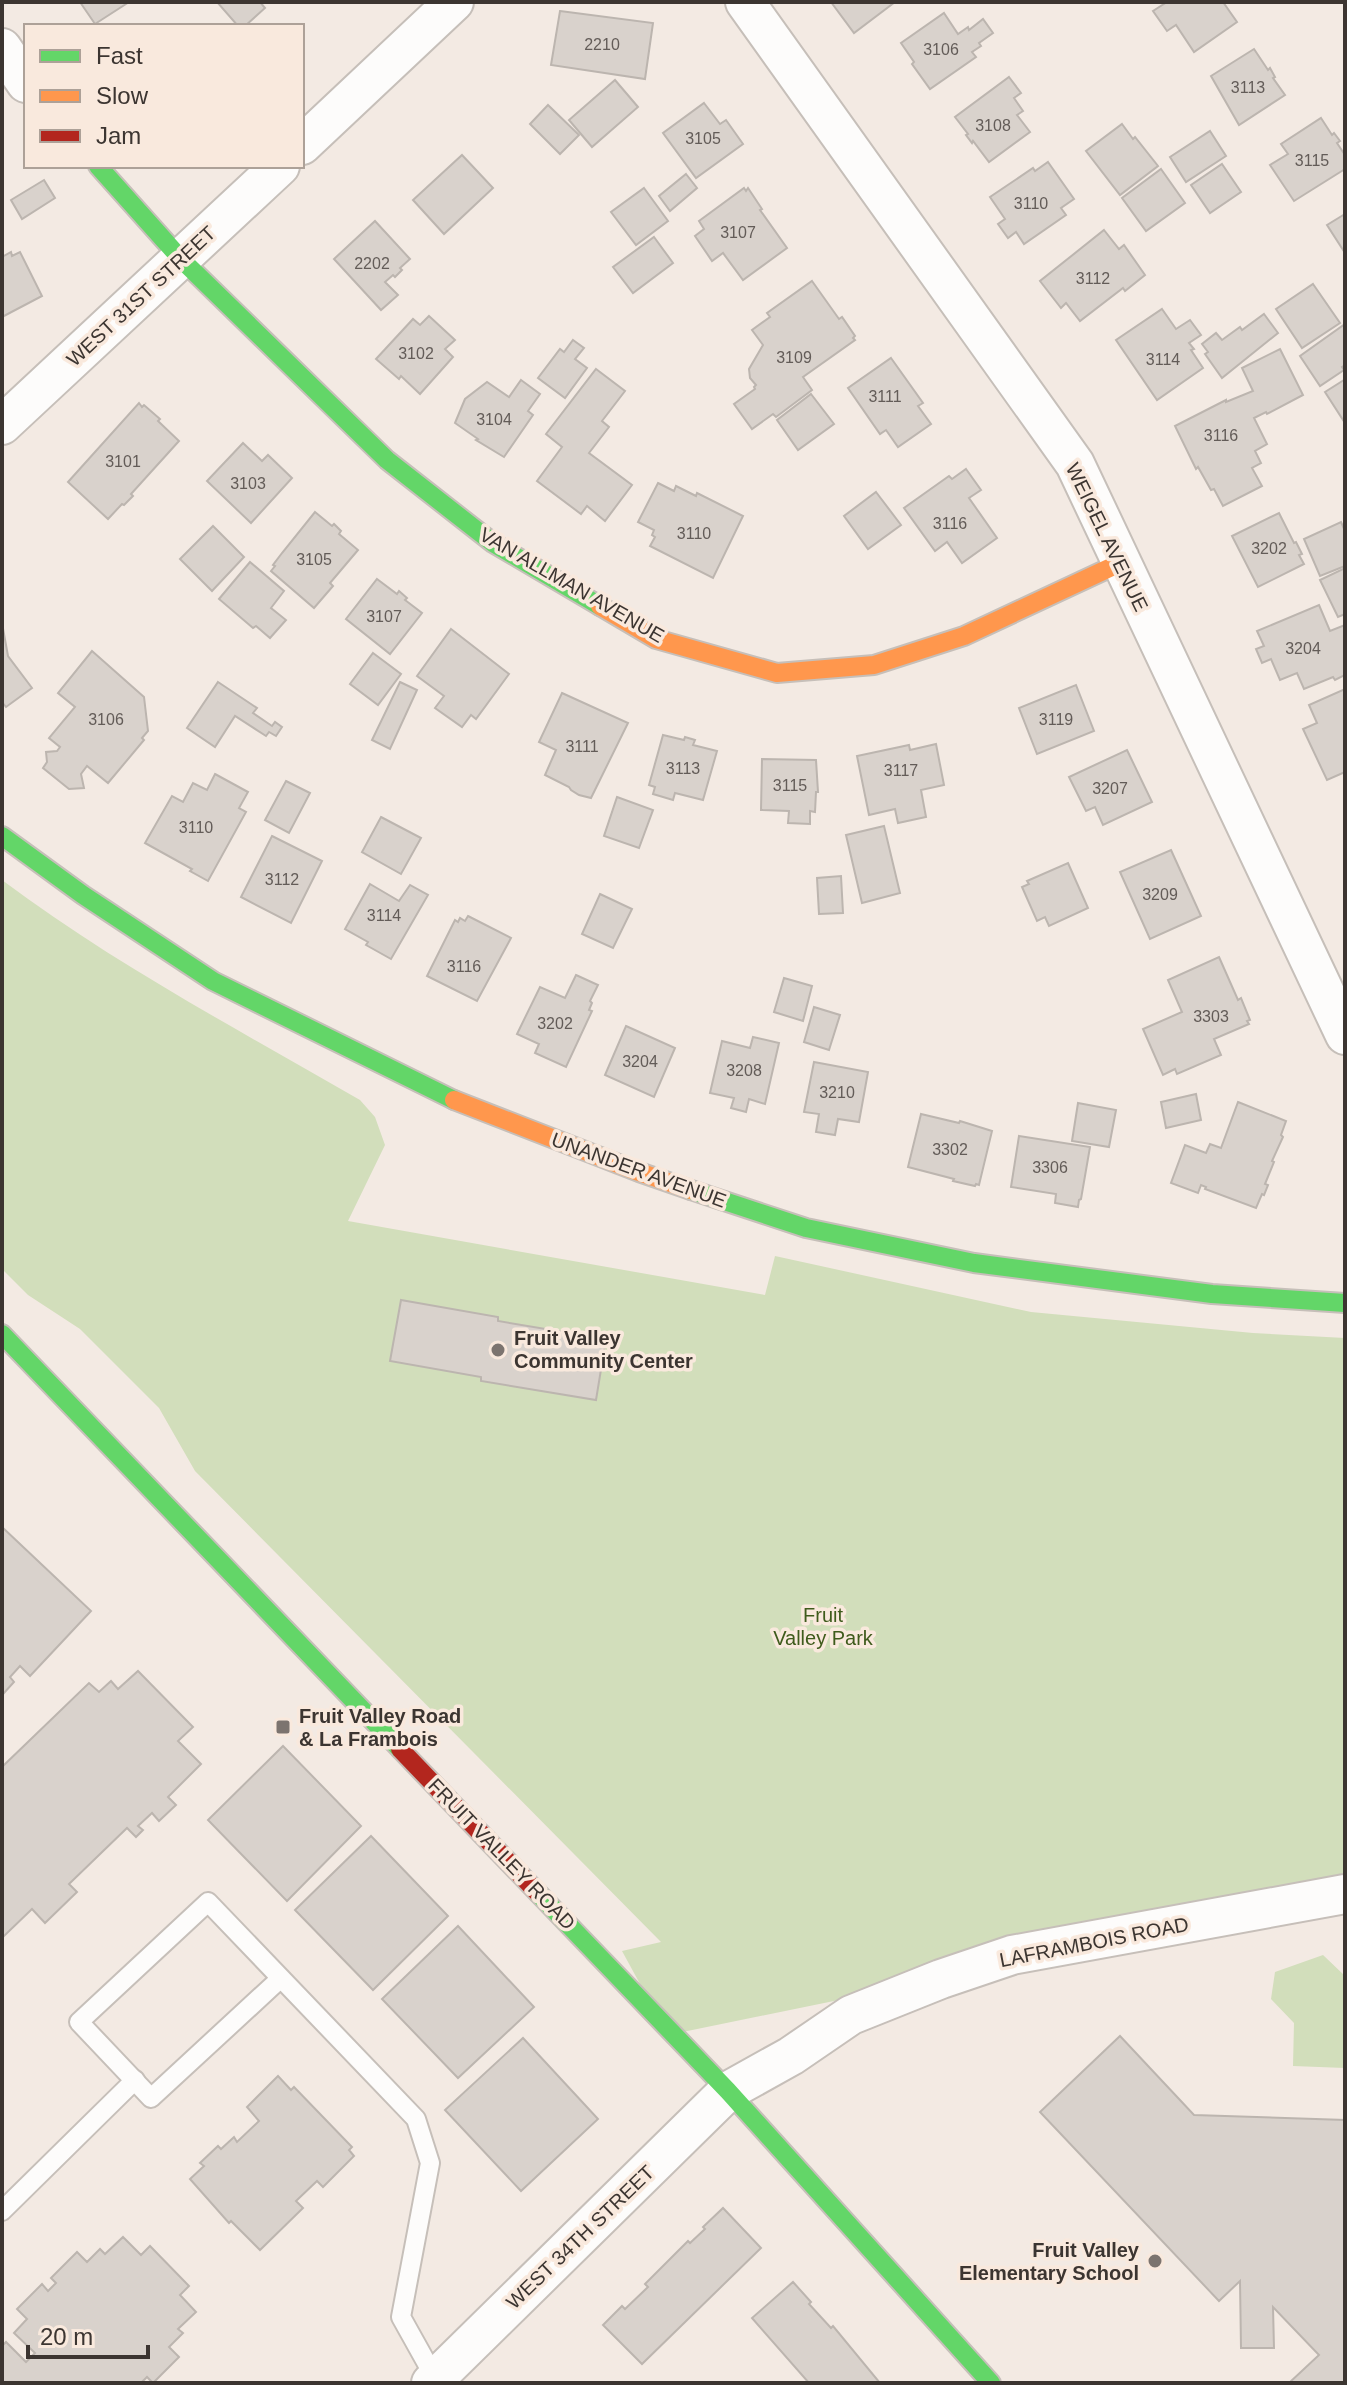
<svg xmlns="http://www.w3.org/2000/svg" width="1347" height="2385" font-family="Helvetica,sans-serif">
<rect width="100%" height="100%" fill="#f3eae3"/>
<g fill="#d2debb">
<path d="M2,880C114,964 239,1030 360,1100L375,1117L385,1145L348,1221L765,1295L775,1256L1031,1312L1253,1333L1345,1338V1896L668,2035L622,1951L661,1942L195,1471L159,1408L80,1329L28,1295L2,1269Z"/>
<polygon points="1323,1955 1345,1976 1345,2068 1293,2066 1294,2023 1271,1999 1275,1972"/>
</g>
<g fill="#d9d2cc" stroke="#bcb5af" stroke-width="2">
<polygon points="80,2 129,2 95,24"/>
<polygon points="217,2 260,2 265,8 245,26 238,26"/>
<polygon points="831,2 895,2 854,33"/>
<polygon points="1167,2 1223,2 1237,22 1194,52 1176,25 1167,31 1153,11"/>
<polygon points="560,11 653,23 645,79 551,65"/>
<polygon points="944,13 958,34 968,27 969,30 983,19 993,33 979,43 981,46 972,52 976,57 930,89 912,64 914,62 901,43"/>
<polygon points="1254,49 1268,70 1270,68 1275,77 1273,78 1285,95 1239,125 1211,76"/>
<polygon points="1009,77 1021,93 1014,98 1023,111 1017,115 1030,132 989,162 973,141 972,143 966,135 968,134 955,117"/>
<polygon points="615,80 638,107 592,147 569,120"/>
<polygon points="704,103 720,124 726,120 743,144 696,178 663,133"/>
<polygon points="548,105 579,135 560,154 530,124"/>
<polygon points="1321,118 1332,135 1334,133 1340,141 1337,143 1345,155 1345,169 1294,201 1270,165 1288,154 1281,144"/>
<polygon points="1122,124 1133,139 1135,137 1158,166 1120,195 1086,151"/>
<polygon points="1210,131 1226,156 1186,182 1170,157"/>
<polygon points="462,155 493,188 444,234 413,200"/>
<polygon points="1048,162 1074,199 1061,208 1066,215 1024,244 1016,232 1008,238 998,224 1005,219 990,197 1033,168 1035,171"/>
<polygon points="1222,164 1241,192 1210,213 1191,185"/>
<polygon points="1161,169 1185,203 1146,231 1122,198"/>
<polygon points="686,174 697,188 670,211 659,196"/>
<polygon points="44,180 55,198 22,219 11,200"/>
<polygon points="644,188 668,221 636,245 611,212"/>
<polygon points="744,188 746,191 748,188 762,209 760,210 787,248 743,280 723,253 712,261 695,236 704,229 699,221"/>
<polygon points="1345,214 1345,253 1327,225"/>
<polygon points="375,221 410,259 400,268 402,270 395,277 393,275 385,282 398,295 381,310 334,259"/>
<polygon points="1104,230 1119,249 1124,245 1145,275 1125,291 1123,288 1080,321 1066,303 1061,308 1040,281"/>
<polygon points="654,237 673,263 633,293 613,267"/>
<polygon points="11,252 12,256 20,252 42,296 2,317 2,257"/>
<polygon points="812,281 839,319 842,317 855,336 853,338 855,340 803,377 812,390 776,417 773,414 752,429 734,404 755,389 754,387 756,385 750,378 749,369 763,345 752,330 770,317 767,313"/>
<polygon points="1313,284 1340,323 1302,348 1276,309"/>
<polygon points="1162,309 1176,329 1190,320 1201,335 1189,343 1194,349 1191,350 1203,368 1157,400 1116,340"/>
<polygon points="1264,314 1278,333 1222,378 1205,354 1208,352 1202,344 1216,333 1222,340 1240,327 1242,330"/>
<polygon points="429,316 455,340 445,349 453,357 420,394 401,376 399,379 376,359 413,319 420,325"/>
<polygon points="1345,324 1345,365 1342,367 1344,370 1320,386 1300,356"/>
<polygon points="573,340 584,348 575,359 587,368 565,398 538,378 560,349 564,352"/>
<polygon points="1280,349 1303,395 1267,414 1266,412 1254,418 1267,444 1255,451 1261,463 1252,468 1262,486 1223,506 1214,489 1211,490 1198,467 1196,469 1175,426 1226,400 1226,402 1253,391 1242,368"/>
<polygon points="891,358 923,403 918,406 931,424 898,447 886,430 880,434 848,388"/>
<polygon points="596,369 625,391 602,421 609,427 589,453 632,485 605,521 587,506 581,514 537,481 562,447 546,434"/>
<polygon points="521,380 540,394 528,411 533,415 504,457 476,440 478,439 455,423 465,399 487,382 509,397"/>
<polygon points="1344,380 1345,381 1345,423 1325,392"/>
<polygon points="811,394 834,424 798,450 777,420"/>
<polygon points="139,403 142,407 144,405 160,419 158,421 179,441 131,494 133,496 124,505 122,504 108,519 68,482"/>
<polygon points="243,443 262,461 268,455 292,478 251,523 207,481"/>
<polygon points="966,469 981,490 969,498 997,538 962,563 947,542 935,551 904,508 949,476 952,479"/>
<polygon points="658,483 674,491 676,486 696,496 697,493 743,516 713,578 650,546 655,537 652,535 654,530 638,522"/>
<polygon points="876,492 901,525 868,549 844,516"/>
<polygon points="315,512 332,526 334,524 341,531 339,534 358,550 330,583 333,586 314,608 271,571 275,566 273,565 282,553"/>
<polygon points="1279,513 1294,543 1296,542 1302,554 1299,555 1304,564 1258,587 1232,536"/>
<polygon points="1341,522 1345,531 1345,566 1320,576 1304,539"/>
<polygon points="213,526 244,557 212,591 180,559"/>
<polygon points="250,562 284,591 271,608 286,620 270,638 256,626 253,628 219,599"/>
<polygon points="1345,568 1345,614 1338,617 1320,580"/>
<polygon points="377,579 397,594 399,591 407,598 405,600 422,613 390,654 346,619"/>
<polygon points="1319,605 1330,631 1345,625 1345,675 1335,680 1333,677 1304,689 1297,673 1280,680 1271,659 1262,663 1256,649 1264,646 1257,631"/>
<polygon points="2,623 8,656 32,688 6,707 2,702"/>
<polygon points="451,629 509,674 476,719 471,715 462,727 435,708 444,696 417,676"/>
<polygon points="92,651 144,697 148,731 142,738 144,740 108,783 87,766 81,774 84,788 69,789 43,768 47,762 46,752 57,751 60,747 49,738 75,707 58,693"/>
<polygon points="373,653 401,674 378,705 350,684"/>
<polygon points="218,682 257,708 253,713 272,726 275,722 282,727 276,736 269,732 266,736 235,716 215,747 187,728"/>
<polygon points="400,682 417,690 390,749 372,740"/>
<polygon points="1076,685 1094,731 1037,754 1019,708"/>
<polygon points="1345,689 1345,772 1327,780 1303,729 1317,723 1309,705"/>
<polygon points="562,693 628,723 591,798 579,795 571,790 569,787 545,775 556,750 539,742"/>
<polygon points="663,735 684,740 685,737 695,740 693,745 717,751 703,800 675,793 673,800 653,794 655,787 649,785"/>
<polygon points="936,744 944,785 921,790 926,817 898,823 895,809 869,815 857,756 909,745 910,750"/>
<polygon points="1127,750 1152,802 1103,825 1095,807 1086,811 1069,777"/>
<polygon points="762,759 816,760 818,792 816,792 815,812 810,811 810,824 788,823 789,811 761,810"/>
<polygon points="215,774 248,792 239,808 246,812 208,881 190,871 192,869 145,843 172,796 183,802 193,783 207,790"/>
<polygon points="286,781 310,793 289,833 265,820"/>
<polygon points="617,797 653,810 639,848 604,836"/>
<polygon points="381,817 421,838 401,874 362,852"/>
<polygon points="884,826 900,893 862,903 846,835"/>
<polygon points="272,836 322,861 291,923 241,897"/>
<polygon points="1171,850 1201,916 1150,939 1120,872"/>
<polygon points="1068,863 1088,908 1049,926 1045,917 1037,921 1022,887 1029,884 1027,881"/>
<polygon points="841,876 843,913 819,914 817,878"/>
<polygon points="370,884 399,901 410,885 428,895 391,959 366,945 368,942 345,929"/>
<polygon points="600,894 632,909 613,948 582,934"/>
<polygon points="468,916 511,938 477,1001 427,976 455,920 458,922 460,918 465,921"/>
<polygon points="1219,957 1238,1000 1241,998 1250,1020 1247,1021 1249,1024 1214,1039 1221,1055 1177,1074 1175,1069 1163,1075 1143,1029 1182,1012 1168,980"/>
<polygon points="576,975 598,985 590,1001 592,1003 589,1010 592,1011 566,1067 535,1053 539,1044 517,1034 540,987 565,998"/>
<polygon points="784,978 812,986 803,1021 774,1012"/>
<polygon points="814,1007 840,1015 829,1050 804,1042"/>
<polygon points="626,1026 675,1048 654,1097 605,1075"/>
<polygon points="753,1037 779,1043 765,1104 749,1099 746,1112 731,1108 734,1098 710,1093 722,1041 750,1048"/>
<polygon points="814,1062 868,1072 859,1122 838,1119 835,1135 816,1132 819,1114 804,1112"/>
<polygon points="1196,1094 1201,1120 1166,1128 1161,1102"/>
<polygon points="1238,1102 1286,1121 1281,1135 1283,1137 1272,1161 1274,1162 1265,1184 1268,1185 1264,1195 1262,1194 1256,1208 1205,1189 1206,1187 1201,1185 1198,1193 1171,1183 1185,1145 1206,1153 1210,1144 1221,1148"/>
<polygon points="1078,1103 1116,1110 1109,1147 1072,1141"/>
<polygon points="921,1114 959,1123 960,1121 992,1131 979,1185 976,1184 975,1186 953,1181 954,1179 908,1167"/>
<polygon points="1019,1136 1090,1147 1081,1199 1079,1200 1078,1207 1055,1203 1056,1194 1011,1187"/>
<polygon points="401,1300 498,1317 498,1321 606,1339 596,1400 481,1381 481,1377 390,1361"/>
<polygon points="2,1527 91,1611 30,1676 20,1666 10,1677 14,1682 4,1693 2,1691"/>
<polygon points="138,1671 193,1727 178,1741 201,1764 168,1797 176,1805 159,1821 152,1813 138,1826 143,1830 136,1837 127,1828 69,1884 77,1892 45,1923 32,1909 2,1938 2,1767 89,1683 99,1692 111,1681 118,1689"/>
<polygon points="283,1746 361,1826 287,1901 208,1820"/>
<polygon points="371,1836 448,1916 373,1990 295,1910"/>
<polygon points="458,1926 534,2007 458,2078 382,1999"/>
<polygon points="1120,2036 1194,2115 1345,2120 1345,2383 1289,2383 1319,2355 1273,2307 1274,2348 1241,2348 1240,2281 1219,2301 1040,2112"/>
<polygon points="523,2038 598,2119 521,2191 445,2110"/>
<polygon points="278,2076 291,2090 294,2087 352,2147 349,2150 354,2156 323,2187 317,2181 296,2201 303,2208 260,2250 231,2221 229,2223 190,2179 204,2166 200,2163 218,2146 221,2149 234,2137 237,2142 259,2121 247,2107"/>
<polygon points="723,2208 761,2248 642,2364 603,2325 622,2306 625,2309 648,2287 645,2284 688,2241 690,2243 705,2229 703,2227"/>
<polygon points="123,2237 141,2255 150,2246 189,2286 180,2295 196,2312 178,2329 183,2333 169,2347 179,2357 153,2383 147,2377 141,2383 2,2383 2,2346 6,2342 26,2362 35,2353 14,2333 27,2319 17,2309 42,2284 48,2291 56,2283 51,2278 77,2252 87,2262 100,2249 105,2254"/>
<polygon points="793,2282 811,2302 809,2304 831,2328 833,2326 880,2383 809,2383 752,2318"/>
</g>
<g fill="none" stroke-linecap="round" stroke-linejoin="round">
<g stroke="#c6bfb9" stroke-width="22">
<g id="lane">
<polyline points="281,1978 151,2098 79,2022 208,1902 416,2119 430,2163 401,2317 435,2378"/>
<polyline points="2,2211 135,2080"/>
</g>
</g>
<g stroke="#c6bfb9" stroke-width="42">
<g id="street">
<polyline points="745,2 1075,464 1345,1035"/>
<polyline points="2,48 26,83"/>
<polyline points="302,145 454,2"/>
<polyline points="2,425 280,166"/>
<polyline points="431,2383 728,2091 791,2056 851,2015 941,1979 1012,1955 1345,1894"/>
</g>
</g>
<g stroke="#c6bfb9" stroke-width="22">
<g id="fast">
<polyline points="98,166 181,259 387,460 493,543 600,606"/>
<polyline points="2,836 83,895 213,981 454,1100"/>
<polyline points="691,1190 806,1228 974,1263 1212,1294 1345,1303"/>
<polyline points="2,1334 400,1749"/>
<polyline points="538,1893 728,2091 991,2383"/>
</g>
</g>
<g stroke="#c6bfb9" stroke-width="22">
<g id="slow">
<polyline points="600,606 656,639 777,673 874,665 964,636 1120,563"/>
<polyline points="454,1100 639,1172 691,1190"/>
</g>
</g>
<g stroke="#c6bfb9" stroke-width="22">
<polyline id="jam" points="400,1749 538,1893"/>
</g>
<use href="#lane" stroke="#fdfcfb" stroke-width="18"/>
<use href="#street" stroke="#fdfcfb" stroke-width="38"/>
<use href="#fast" stroke="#63d668" stroke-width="18"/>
<use href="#slow" stroke="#ff974d" stroke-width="18"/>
<use href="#jam" stroke="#b3261e" stroke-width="18"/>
</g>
<g fill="#7c746f" stroke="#f9e9dd" stroke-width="3">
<circle cx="498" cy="1350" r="8"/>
<rect x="275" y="1719" width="16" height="16" rx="4"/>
<circle cx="1155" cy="2261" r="8"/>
</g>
<g text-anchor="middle" stroke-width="7" stroke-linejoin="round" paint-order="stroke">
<g font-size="16" fill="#635c58">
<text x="602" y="50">2210</text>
<text x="941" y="55">3106</text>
<text x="1248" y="93">3113</text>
<text x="993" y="131">3108</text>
<text x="703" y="144">3105</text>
<text x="1312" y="166">3115</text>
<text x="1031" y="209">3110</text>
<text x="738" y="238">3107</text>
<text x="372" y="269">2202</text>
<text x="1093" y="284">3112</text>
<text x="416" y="359">3102</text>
<text x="794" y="363">3109</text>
<text x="1163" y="365">3114</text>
<text x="885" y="402">3111</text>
<text x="494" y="425">3104</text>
<text x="1221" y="441">3116</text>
<text x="123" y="467">3101</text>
<text x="248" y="489">3103</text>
<text x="950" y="529">3116</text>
<text x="694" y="539">3110</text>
<text x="1269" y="554">3202</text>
<text x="314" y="565">3105</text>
<text x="384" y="622">3107</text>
<text x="1303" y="654">3204</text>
<text x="106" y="725">3106</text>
<text x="1056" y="725">3119</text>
<text x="582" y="752">3111</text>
<text x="683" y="774">3113</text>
<text x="901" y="776">3117</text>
<text x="790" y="791">3115</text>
<text x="1110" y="794">3207</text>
<text x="196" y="833">3110</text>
<text x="282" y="885">3112</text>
<text x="1160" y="900">3209</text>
<text x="384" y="921">3114</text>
<text x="464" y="972">3116</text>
<text x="1211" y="1022">3303</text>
<text x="555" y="1029">3202</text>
<text x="640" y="1067">3204</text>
<text x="744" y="1076">3208</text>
<text x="837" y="1098">3210</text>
<text x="950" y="1155">3302</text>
<text x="1050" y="1173">3306</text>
</g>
<g font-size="20" fill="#3c3531" stroke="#f9e9dd">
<text transform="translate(141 296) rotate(-43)" y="7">WEST 31ST STREET</text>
<text transform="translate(1107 537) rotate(64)" y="7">WEIGEL AVENUE</text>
<text transform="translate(572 585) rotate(30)" y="7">VAN ALLMAN AVENUE</text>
<text transform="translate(639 1170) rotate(20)" y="7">UNANDER AVENUE</text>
<text transform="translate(502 1854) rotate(46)" y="7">FRUIT VALLEY ROAD</text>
<text transform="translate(1094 1942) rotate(-11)" y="7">LAFRAMBOIS ROAD</text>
<text transform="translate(580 2237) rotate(-44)" y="7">WEST 34TH STREET</text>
</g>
<g font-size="20" font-weight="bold" fill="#3c3531" stroke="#f9e9dd" text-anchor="start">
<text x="514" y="1345">Fruit Valley<tspan x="514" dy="23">Community Center</tspan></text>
<text x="299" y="1723">Fruit Valley Road<tspan x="299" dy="23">&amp; La Frambois</tspan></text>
<text x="1139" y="2257" text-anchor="end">Fruit Valley<tspan x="1139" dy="23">Elementary School</tspan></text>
</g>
<g font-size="20" fill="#3f5b1c" stroke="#f9e9dd">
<text x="823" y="1622">Fruit<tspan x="823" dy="23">Valley Park</tspan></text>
</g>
</g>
<rect width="1347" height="2385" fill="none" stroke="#3c3531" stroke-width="8"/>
<rect x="24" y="24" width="280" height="144" fill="#f9e9dd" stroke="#ada198" stroke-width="2"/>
<rect x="40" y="50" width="40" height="12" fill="#63d668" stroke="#ada198" stroke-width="2"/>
<text x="96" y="64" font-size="24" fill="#3c3531">Fast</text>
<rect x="40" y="90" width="40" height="12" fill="#ff974d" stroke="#ada198" stroke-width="2"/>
<text x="96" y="104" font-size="24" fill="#3c3531">Slow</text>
<rect x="40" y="130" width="40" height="12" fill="#b3261e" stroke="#ada198" stroke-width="2"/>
<text x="96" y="144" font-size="24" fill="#3c3531">Jam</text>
<path d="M28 2345v12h120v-12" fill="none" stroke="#3c3531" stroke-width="4"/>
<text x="40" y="2345" font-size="24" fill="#3c3531" stroke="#f9e9dd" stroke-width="6" paint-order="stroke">20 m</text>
</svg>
